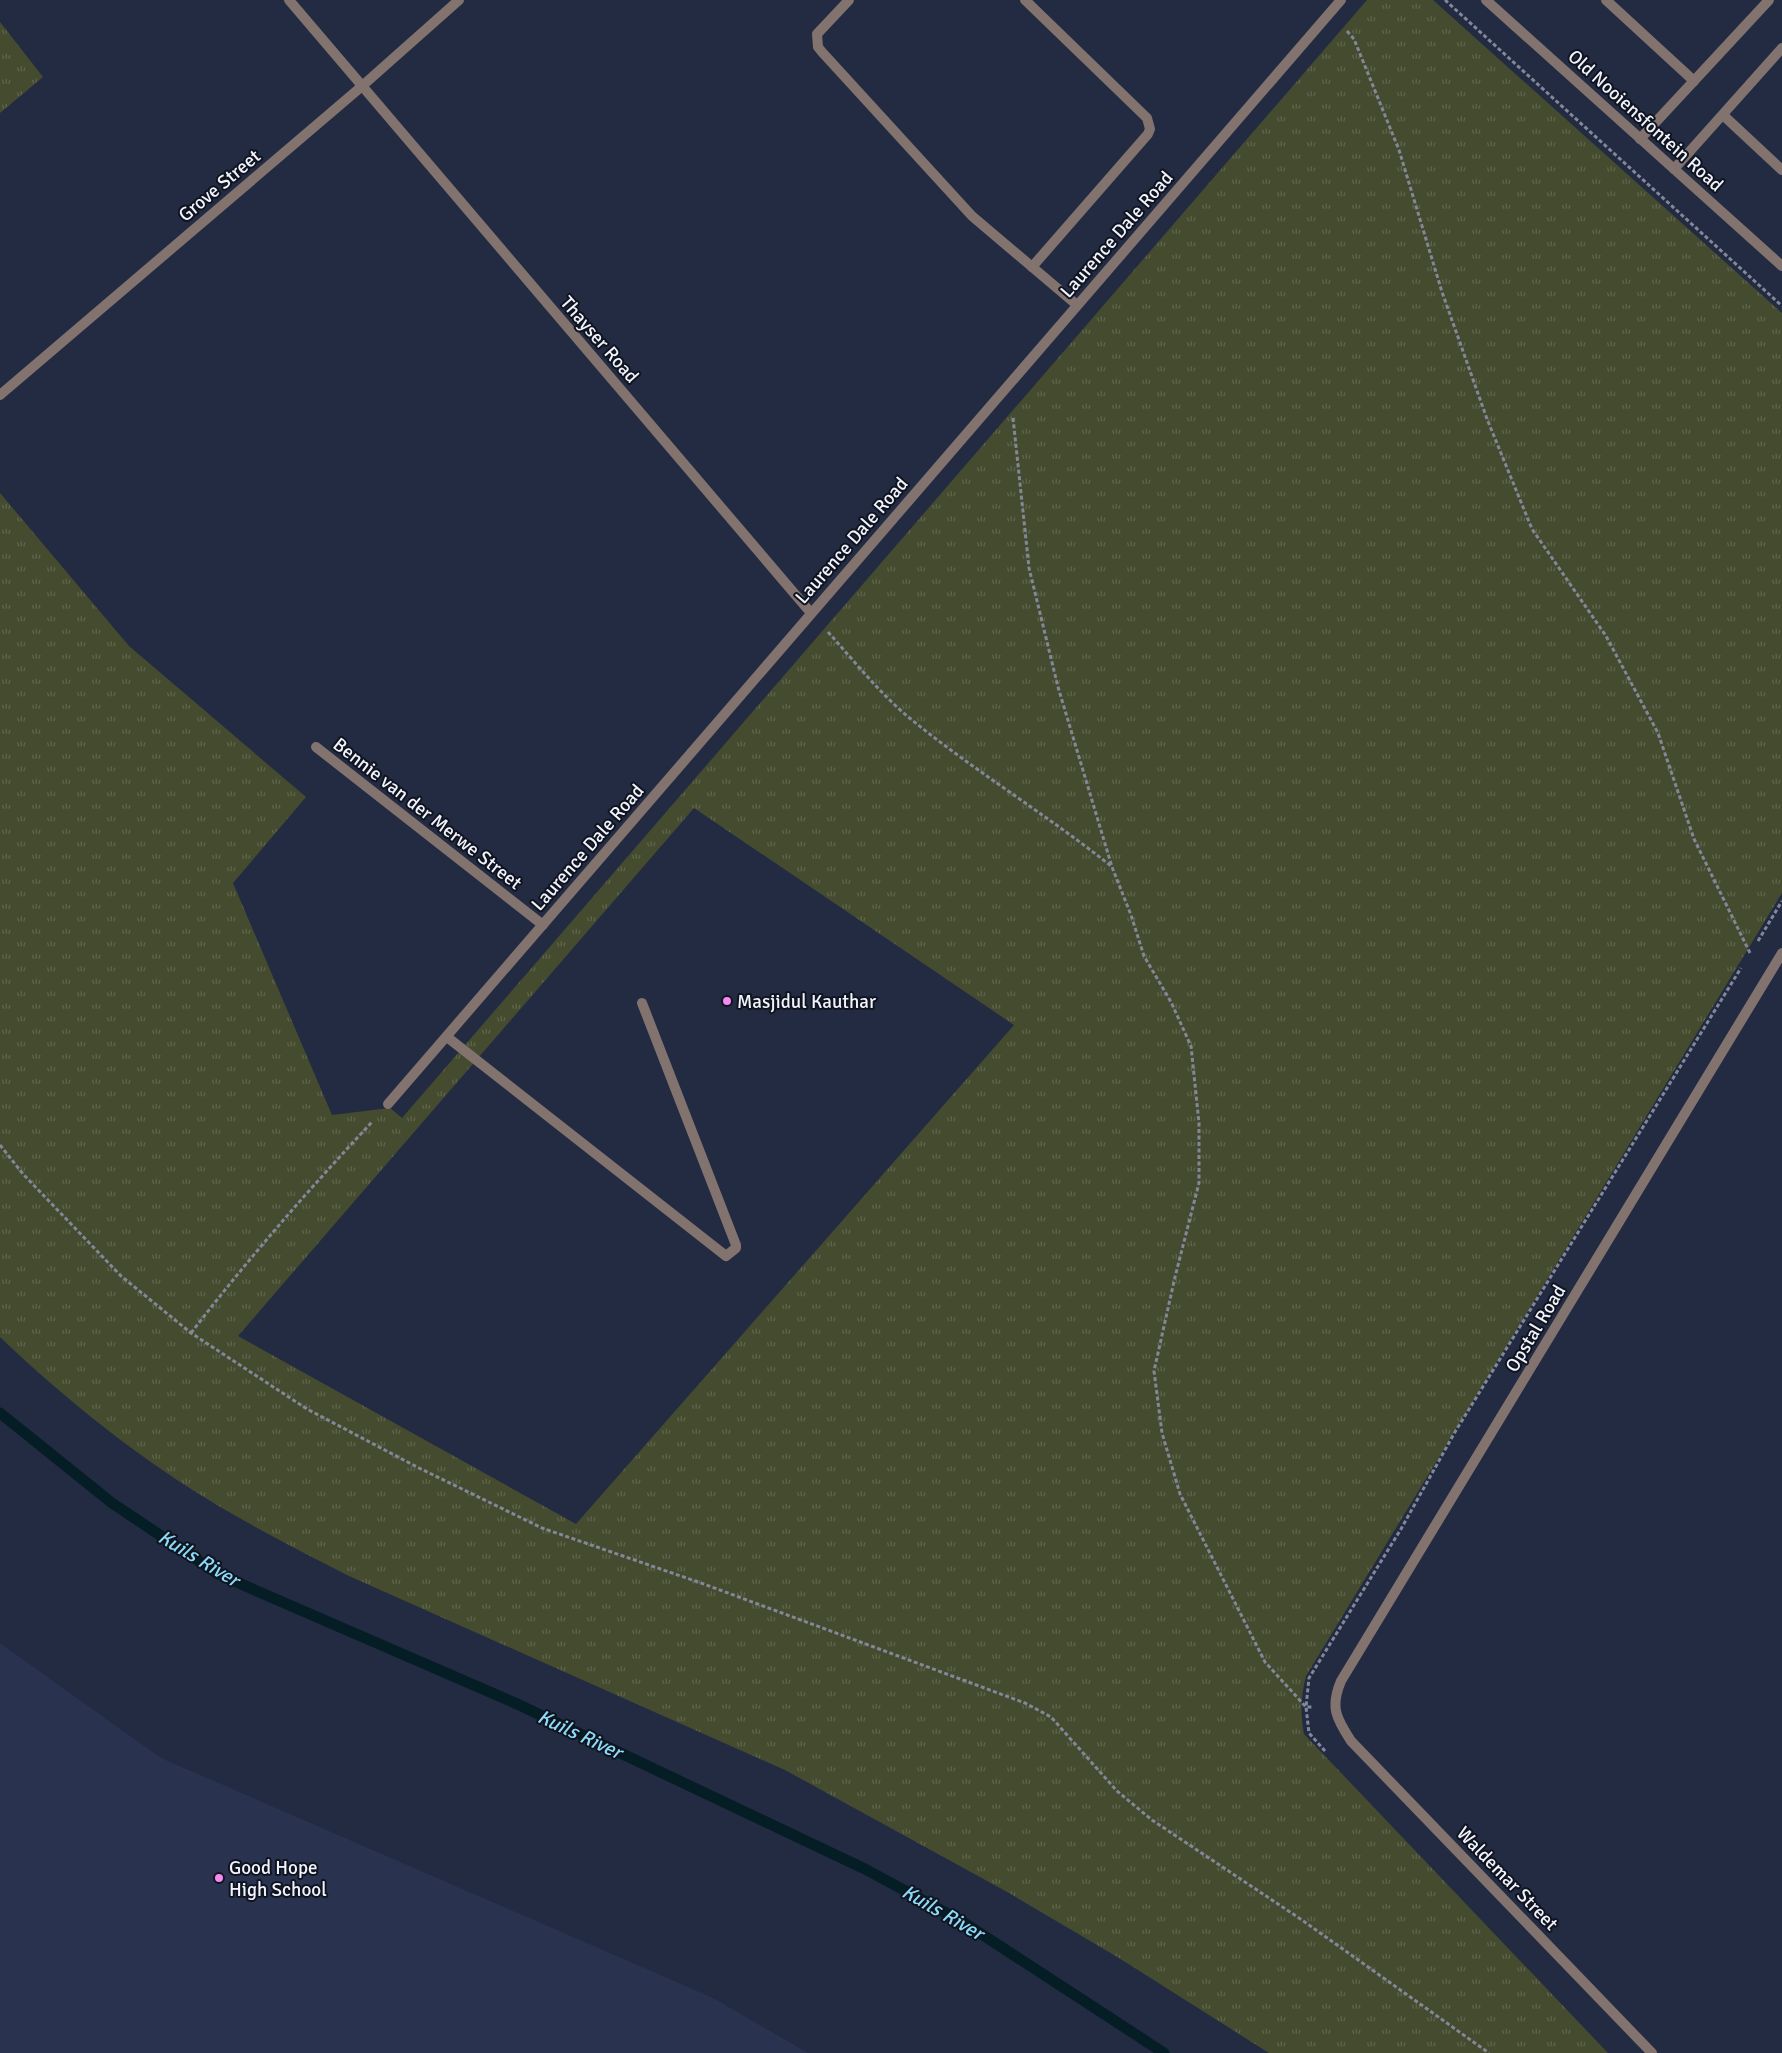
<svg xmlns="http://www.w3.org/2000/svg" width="1782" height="2053" font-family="Signika,sans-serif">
<defs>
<pattern id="grass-tufts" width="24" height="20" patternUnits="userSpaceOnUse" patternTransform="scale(1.25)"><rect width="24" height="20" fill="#444b2e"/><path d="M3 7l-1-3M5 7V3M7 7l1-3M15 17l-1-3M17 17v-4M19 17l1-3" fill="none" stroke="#5f664d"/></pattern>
</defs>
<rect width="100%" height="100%" fill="#232b42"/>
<polygon fill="#293350" points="0,1643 161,1758 713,1998 808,2053 0,2053"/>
<g fill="url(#grass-tufts)" fill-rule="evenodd">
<path d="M1367,0H1433L1782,313V893L1306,1676C1301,1696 1300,1713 1304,1734L1608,2053H1269L1119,1958L1009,1893L785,1770L349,1576C306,1554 263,1532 222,1508C141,1460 67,1401 0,1337V493L129,646L306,797L233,883L332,1115L390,1108L402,1118ZM694,808L1014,1025L576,1524L238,1336Z"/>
<polygon points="0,22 43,77 0,113"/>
</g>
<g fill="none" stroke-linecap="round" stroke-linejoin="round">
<polyline stroke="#051e26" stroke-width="11" points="0,1413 112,1503 218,1574 515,1703 865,1869 963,1922 1164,2053"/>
<g stroke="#838899" stroke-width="3" stroke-dasharray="4 2.5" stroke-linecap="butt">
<polyline points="1445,0 1782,306"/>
<polyline points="1347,31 1354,39 1399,150 1442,292 1487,419 1532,529 1606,636 1658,733 1694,839 1750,953"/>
<polyline points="1013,418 1029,568 1058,687 1112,867 1131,915 1144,956 1171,1002 1191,1046 1199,1123 1199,1183 1175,1277 1154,1371 1162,1433 1180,1494 1265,1662 1306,1707 1312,1707"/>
<path d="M828,632C855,662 881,695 912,720C976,772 1047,815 1111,866"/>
<polyline points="1758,941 1782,901"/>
<polyline points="0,1145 23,1174 121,1276 191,1333 307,1409 417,1467 542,1528 701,1583 1025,1703 1051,1717 1117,1791 1152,1820 1302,1920 1489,2053"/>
<path d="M191,1333C248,1259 309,1189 373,1121"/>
<polyline points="1325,1751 1309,1733 1306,1707 1309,1678 1401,1529 1455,1432 1741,968"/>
</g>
<g stroke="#82736f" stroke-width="10">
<polyline points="849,0 817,34 818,47 822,52 972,216 1077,305"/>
<polyline points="1025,0 1147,118 1150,129 1148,134 1032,267"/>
<polyline points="1606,0 1694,81"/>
<polyline points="1723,115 1782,170"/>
<polyline points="1640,139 1769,0"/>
<polyline points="1674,169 1782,48"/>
<polyline points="447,1037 726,1256 736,1248 736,1245 642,1003"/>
</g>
<g stroke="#82736f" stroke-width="10">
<polyline points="289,0 811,613"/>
<polyline points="1486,0 1782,266"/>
<polyline points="0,395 361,87 459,0"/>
<polyline points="316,747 543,925"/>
<polyline points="388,1104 1341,0"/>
<path d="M1652,2053L1351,1741C1336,1718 1330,1707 1341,1681L1782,953"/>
</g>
</g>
<g fill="#f589ef" stroke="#10141f" stroke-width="2">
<circle cx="727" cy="1001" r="5"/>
<circle cx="219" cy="1878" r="5"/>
</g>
<g text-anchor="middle" stroke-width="4" stroke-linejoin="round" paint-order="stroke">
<g font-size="19" fill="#f1f4fe" stroke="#10141f">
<text transform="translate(1646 120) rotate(42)" y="7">Old Nooiensfontein Road</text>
<text transform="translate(219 185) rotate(-40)" y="7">Grove Street</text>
<text transform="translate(1116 234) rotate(-49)" y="7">Laurence Dale Road</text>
<text transform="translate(600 339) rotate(49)" y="7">Thayser Road</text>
<text transform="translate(851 540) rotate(-49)" y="7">Laurence Dale Road</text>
<text transform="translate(428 813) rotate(38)" y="7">Bennie van der Merwe Street</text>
<text transform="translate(587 847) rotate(-49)" y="7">Laurence Dale Road</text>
<text transform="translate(1535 1328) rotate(-59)" y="7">Opstal Road</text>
<text transform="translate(1508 1878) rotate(46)" y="7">Waldemar Street</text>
</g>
<g font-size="19" fill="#f1f4fe" stroke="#10141f" text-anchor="start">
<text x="737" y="1008">Masjidul Kauthar</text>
<text x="229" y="1874">Good Hope<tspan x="229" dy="22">High School</tspan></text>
</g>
<g font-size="20" font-style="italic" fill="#8bdaf8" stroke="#10141f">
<text transform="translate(199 1558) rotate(31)" y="7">Kuils River</text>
<text transform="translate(580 1734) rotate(25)" y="7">Kuils River</text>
<text transform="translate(943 1912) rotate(30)" y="7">Kuils River</text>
</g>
</g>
</svg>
